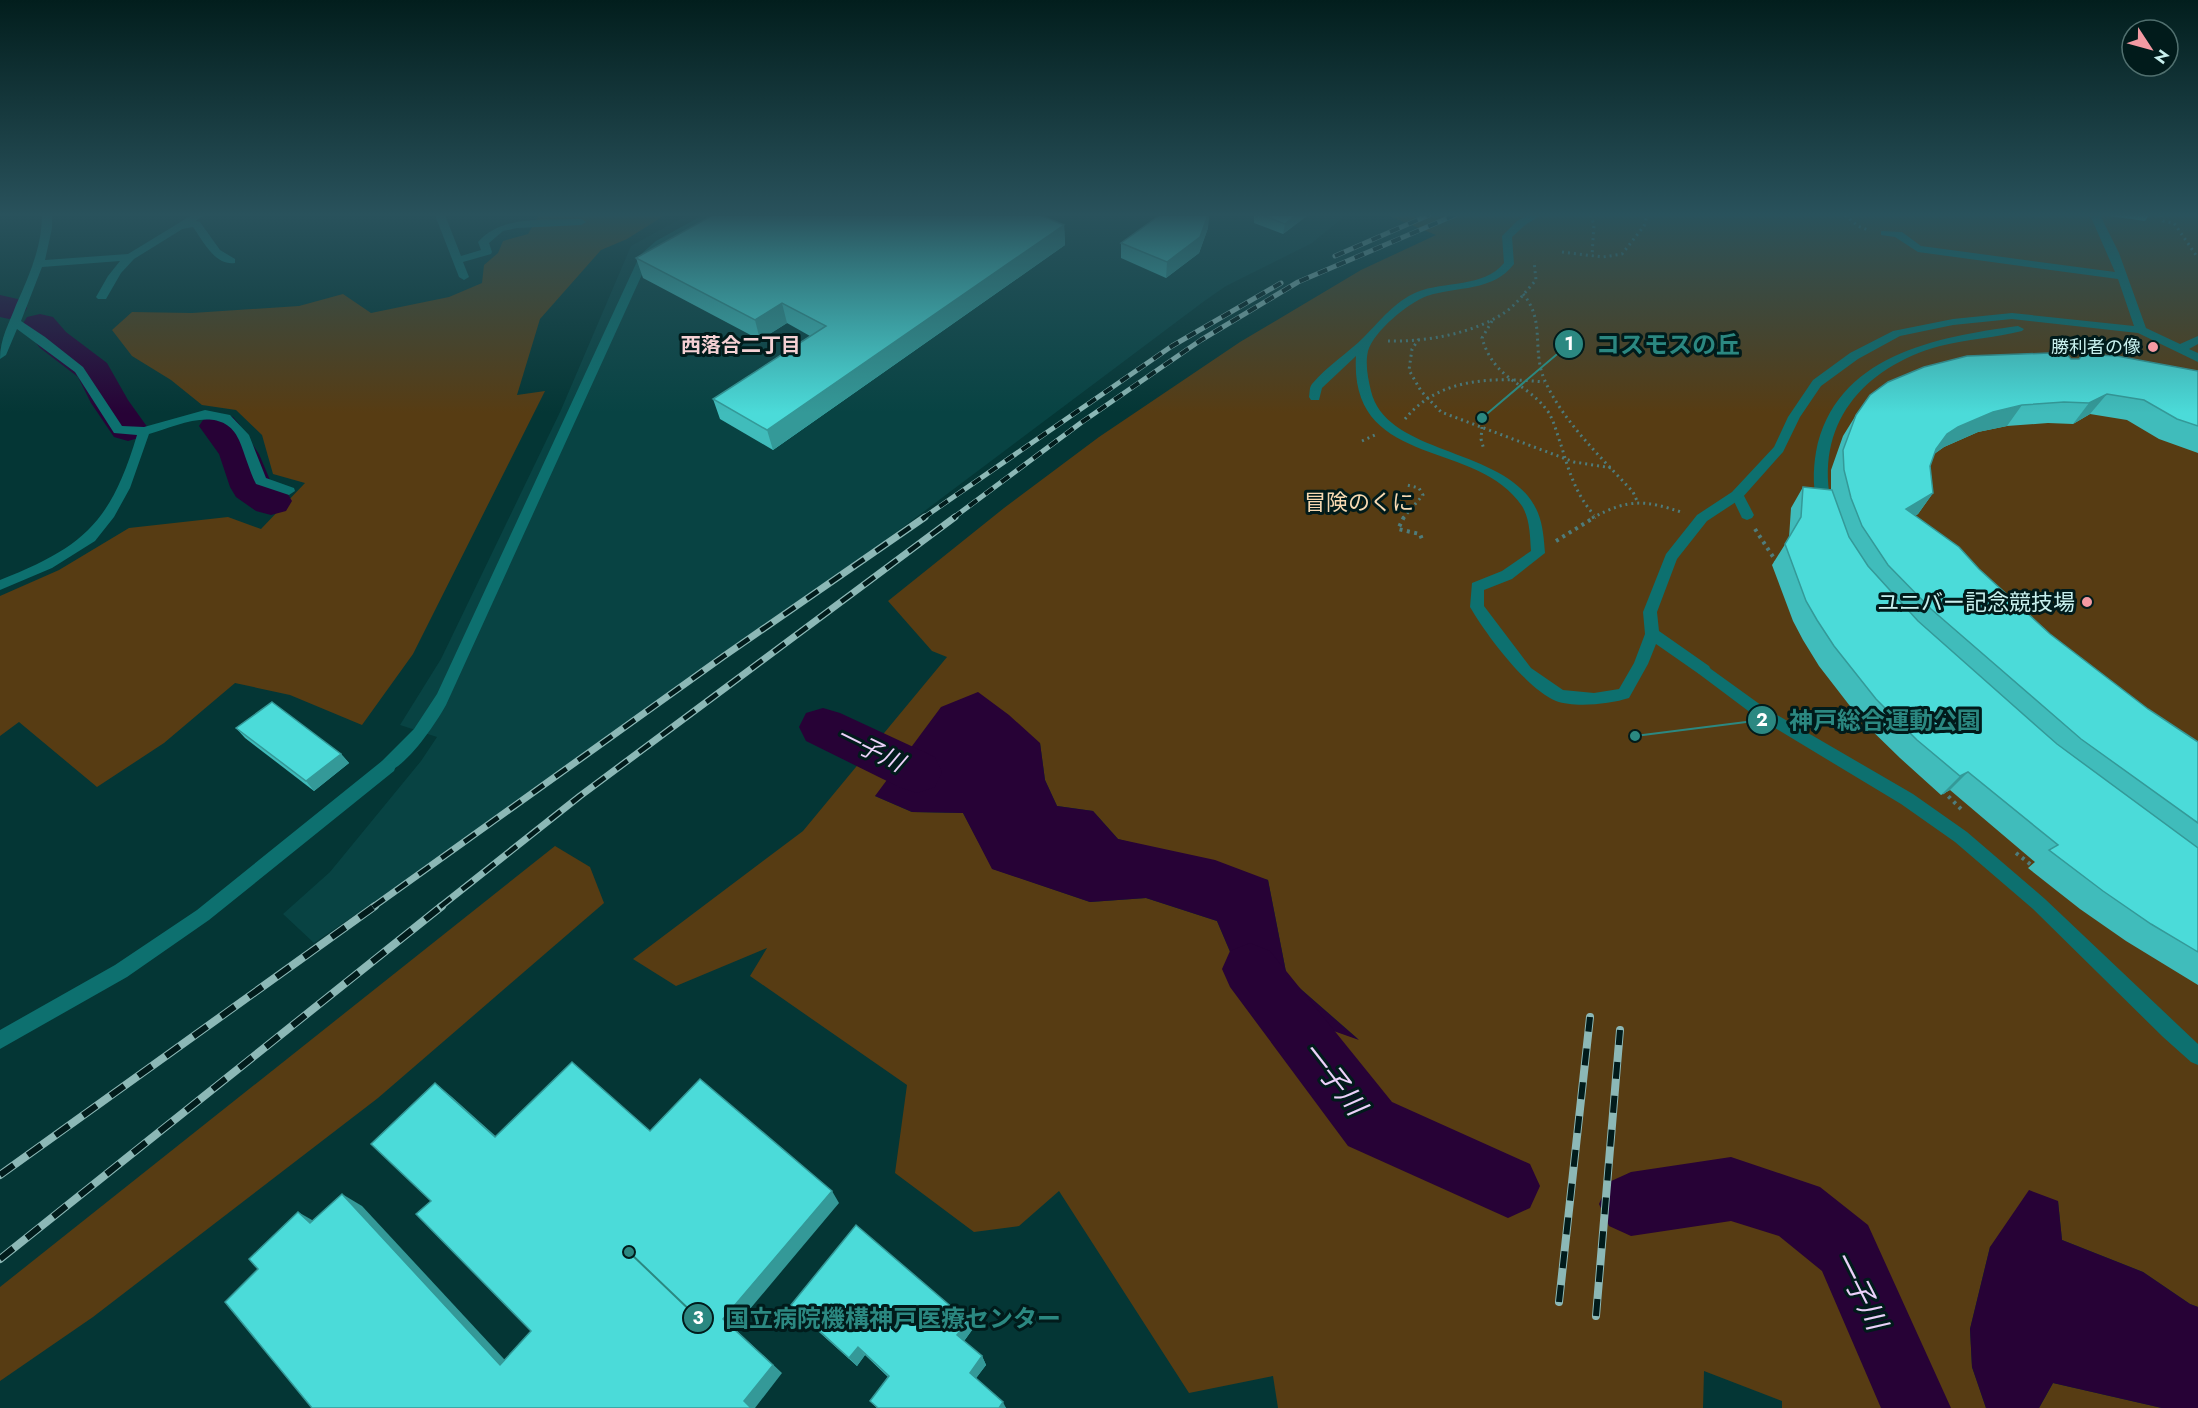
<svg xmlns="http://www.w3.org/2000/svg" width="2198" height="1408" font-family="Jost,'Noto Sans JP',sans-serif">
<rect width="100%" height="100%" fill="#043635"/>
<polygon fill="#084343" points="687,215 1346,215 1312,243 1226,286 1203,302 810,597 554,779 314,943 283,914 330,872 421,761 437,737 400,725 441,659 561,410 631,246"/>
<g fill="#573c13" fill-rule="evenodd">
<polygon points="539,215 665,215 627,239 601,250 540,319 517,395 545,391 413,654 362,725 290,695 235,683 164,743 97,787 19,722 0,736 0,596 59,570 129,528 228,517 261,529 305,483 273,474 262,435 236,410 202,405 171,380 132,356 112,330 132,312 192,313 299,306 343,294 371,313 449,297 482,283 484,265 498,253 503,241 528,234"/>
<path d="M1387,215H2198V1307L2190,1304L2143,1272L2062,1240L2058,1201L1990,1247L1970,1329L1972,1367L1986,1408H1782V1401L1704,1371L1703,1408H1278L1273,1376L1189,1393L1059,1191L1019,1226L974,1232L895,1173L907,1085L750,976L767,948L676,986L633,959L803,831L947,657L932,651L888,601L1004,508L1099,437L1240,342L1361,270L1436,235ZM1040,743L1045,780L1057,806L1093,811L1118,839L1268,880L1287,977L1358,1039L1269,1008L1234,961L1217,921L1146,898L1090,902L993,869L963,813L912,812L875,796Z"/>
<polygon points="555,846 590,867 604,903 378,1098 93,1317 0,1381 0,1287"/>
<polygon points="2053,1383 2162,1408 2039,1408"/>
</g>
<g fill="#270236">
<polygon points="978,692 1009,715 1040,743 1045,780 1057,806 1093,811 1118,839 1215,860 1268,880 1287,977 1359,1040 1269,1008 1234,961 1217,921 1146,898 1090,902 992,869 963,813 912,812 875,796 941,707"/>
<polygon points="2029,1190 2058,1201 2062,1240 2143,1272 2190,1304 2198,1307 2198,1408 2162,1408 2053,1383 2039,1408 1986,1408 1972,1367 1970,1329 1990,1247"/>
</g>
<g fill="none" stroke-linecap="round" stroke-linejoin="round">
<g fill="#270236" fill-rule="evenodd">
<polygon points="0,295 22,300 27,308 22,316 9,319 0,317"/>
<polygon points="40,314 53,317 66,332 107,363 128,400 148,428 142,437 128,441 114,437 91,403 78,377 40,348 22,325 27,317"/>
<polygon points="219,413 233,417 239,424 259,454 270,480 286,491 292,501 286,511 271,515 256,511 236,497 230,487 219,454 199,426 205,417"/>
<polygon points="823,708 840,713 935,757 942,772 935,787 917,793 899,787 806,741 799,727 806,713"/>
<polygon points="1250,943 1270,951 1392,1102 1530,1164 1540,1186 1530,1208 1508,1218 1348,1146 1230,987 1222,969 1230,951"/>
<polygon points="1731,1157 1820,1187 1868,1225 1951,1408 1881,1408 1822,1271 1779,1236 1731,1221 1631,1236 1609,1226 1599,1204 1609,1182 1631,1172"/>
</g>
<g stroke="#4e7c7b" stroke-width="3" stroke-dasharray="2 4" stroke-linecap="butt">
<polyline points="1590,215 1594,224 1592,256"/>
<polyline points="1845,215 1858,226 1870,231"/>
<polyline points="2161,215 2163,221 2174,223 2198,258"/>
<polyline points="1562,252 1603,257 1622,254 1644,226 1647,215"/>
<path d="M1523,294C1546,321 1531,350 1545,381C1564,423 1602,458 1633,492L1638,503"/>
<path d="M1492,321L1482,338C1495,382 1527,381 1549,413C1555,424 1558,437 1562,448C1569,472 1577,496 1594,515"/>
<polyline points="1419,339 1412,349 1409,370 1421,391 1441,412 1574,462 1612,468"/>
<path d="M1388,341C1425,342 1472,334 1504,313C1516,305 1526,291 1536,280L1534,261"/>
<path d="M1405,419C1439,377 1494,377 1544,382"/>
<polyline points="1482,427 1481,439 1484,450"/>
<polyline points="1362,441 1375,435"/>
<polyline points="1403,518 1423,495 1419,488 1407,485"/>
<path d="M1592,518C1630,498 1645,500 1684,513"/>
</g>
<g stroke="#4e7c7b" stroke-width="4" stroke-dasharray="3 4.5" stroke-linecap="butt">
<polyline points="1404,517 1398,529 1420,534 1423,542"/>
<polyline points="1755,529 1777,563"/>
<polyline points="1556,541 1595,517"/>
<polyline points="1943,791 1961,809"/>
<polyline points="2016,853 2034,867"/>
</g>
<g fill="#0d706f" fill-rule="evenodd">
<path d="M435,215H445L461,256L481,250L478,242C503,214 547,221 581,219L586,222L581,225L517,228L503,231L489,243L492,252L491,254L463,262L469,277L464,280L459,277Z"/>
<path d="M703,215H716L664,245L650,257L446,705C438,720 401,777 382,771L380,766L382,761L414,729L437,694L640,255L656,241Z"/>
<path d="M196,221L200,222L220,250L235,259V263C215,266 203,241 193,227L182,229L177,226Z"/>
<path d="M2018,326L2024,329L2022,331C1995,338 1967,339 1940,346C1863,367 1813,425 1832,507L1830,510H1820C1812,494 1813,469 1816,452C1835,355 1936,337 2018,326Z"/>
<polygon points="1737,491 1742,492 1754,515 1752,518 1747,520 1742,518 1731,495"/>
<polygon points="1704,664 1765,708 1913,794 1967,832 2045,899 2198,1044 2198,1065 2191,1062 2163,1037 2033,909 1955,842 1901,804 1755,716 1699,674 1697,670 1699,666"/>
</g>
<g fill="#0d706f" fill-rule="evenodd">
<path d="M42,215H52V228L45,260L128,254L192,215H205L134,259L121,273L106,299H98L96,297L108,276L120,261L42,267L21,321L45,337L83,367L122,426L144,427L205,410L230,415L249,435L266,478L294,488L295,491L289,495L256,484C249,470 245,454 239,440C222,403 178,426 149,434L130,488L114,517L95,541L52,568L0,590V580C84,547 111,522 137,435L114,433L75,372L17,329L6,355L0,359C0,338 9,324 16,305C29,276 42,247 42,215Z"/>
<path d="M1528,215H1541L1525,225L1512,237L1514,264C1493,292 1457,286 1427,296C1408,303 1374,331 1368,351C1365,364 1368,379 1371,391C1387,458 1511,446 1538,513C1543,525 1544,540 1545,553L1512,579L1484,590V606L1531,668L1563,690L1594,693L1619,689L1634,663L1645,634L1643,612L1666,554L1697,515L1732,492L1774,447L1788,417L1813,380L1850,353L1893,331L1953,319L2012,313L2134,326L2118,279L1918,252L1895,237L1881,235V231L1902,232L1921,246L2115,272L2090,215H2100L2119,253L2146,328L2180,344L2198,336V344L2189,349L2198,353V362L2138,333L2012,319L1953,325L1900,336L1858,359L1821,386L1800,417L1783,452L1742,498L1707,521L1677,559L1657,612L1659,631L1709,666L1711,670L1709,674H1699L1656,644L1648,664L1629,698C1610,704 1575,708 1556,701C1526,688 1487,636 1470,607L1472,583L1502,571L1531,551C1530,536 1530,519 1522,506C1477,438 1349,470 1356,356L1322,388L1319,400H1311L1309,397C1310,392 1309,388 1312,384C1327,366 1348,353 1364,337C1381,320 1394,302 1417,292C1444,281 1484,288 1504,263L1502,236L1517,221Z"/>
<polygon points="388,760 394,761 396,766 394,771 209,920 127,977 0,1049 0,1030 115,965 197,910 382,761"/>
</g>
<g stroke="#8cb8b6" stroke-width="5">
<g id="rail-far2">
<polyline points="1335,256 1429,215"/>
<polyline points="923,518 1172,346 1281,283"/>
<polyline points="953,518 1082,422 1201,340 1298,282 1455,215"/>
</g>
</g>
<g stroke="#8cb8b6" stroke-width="7">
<g id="rail-far1">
<polyline points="373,907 724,656 925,517"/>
<polyline points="440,907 580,796 955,517"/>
</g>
</g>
<g stroke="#8cb8b6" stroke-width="8">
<g id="rail">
<polyline points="0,1175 375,906"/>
<polyline points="0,1259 442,906"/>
<polyline points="1559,1302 1590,1017"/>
<polyline points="1596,1316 1620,1030"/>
</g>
</g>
<use href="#rail-far2" stroke="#011b1b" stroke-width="4" stroke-dasharray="10" stroke-linecap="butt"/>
<use href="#rail-far1" stroke="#011b1b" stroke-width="4.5" stroke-dasharray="14" stroke-linecap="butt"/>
<use href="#rail" stroke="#011b1b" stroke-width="6" stroke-dasharray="17" stroke-linecap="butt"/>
</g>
<g fill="#40bcbb">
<polygon points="1160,215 1209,215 1208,228 1199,253 1166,278 1121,258 1121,243"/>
<polygon points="1254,215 1308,215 1283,234 1254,223"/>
<polygon points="2103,215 2149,215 2145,221"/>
<polygon points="1064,225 1065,245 773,450 720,419 713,399 810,336 787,323 760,340 643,278 636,258"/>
<polygon points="2071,359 2198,371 2198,453 2159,439 2127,420 2090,414 2073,424 2048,423 2007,426 1978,432 1944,447 1934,454 1930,466 1933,493 1918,514 1915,516 1979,569 2050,634 2148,709 2198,742 2198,985 2126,941 2080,909 2028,868 2035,862 1950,790 1941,795 1900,758 1860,719 1819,666 1803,640 1793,621 1772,565 1789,538 1791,508 1803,487 1831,490 1831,470 1843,436 1856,415"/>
<polygon points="236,728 341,754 349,763 314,791 245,738"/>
<polygon points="791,1305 968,1321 972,1330 964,1341 982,1356 986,1365 976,1378 1006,1408 877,1408 870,1401 888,1377 865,1355 857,1366 800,1315"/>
</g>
<g fill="#349998">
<polygon points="1208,215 1208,228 1199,253 1166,278 1167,262"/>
<polygon points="1296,215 1308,215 1283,234 1285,224"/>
<polygon points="1064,225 1065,245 773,450 767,430"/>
<polygon points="782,303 787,323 760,340 755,320"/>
<polygon points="2107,394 2090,414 2073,424 2089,403"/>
<polygon points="2022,405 2007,426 1978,432 1944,447 1933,455 1936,449 1947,434 1958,427 1993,412"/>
<polygon points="1933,493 1918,514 1891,530 1906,509"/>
<polygon points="341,754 349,763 314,791 306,781"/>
<polygon points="1968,772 1950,790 1941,795 1960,776"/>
<polygon points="435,1083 452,1097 511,1150 495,1137"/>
<polygon points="832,1191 839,1203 734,1328 782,1373 755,1408 751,1408 744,1401 723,1319"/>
<polygon points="342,1194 362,1206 517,1373 500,1365"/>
<polygon points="298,1212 319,1224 310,1223"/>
<polygon points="968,1321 972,1330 962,1344 957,1335"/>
<polygon points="858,1347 865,1355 857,1366 849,1358"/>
<polygon points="982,1356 986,1365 974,1381 970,1373"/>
<polygon points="1003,1402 1006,1408 999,1408"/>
</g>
<g fill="#4bdbd9" stroke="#349998" stroke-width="1.5">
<polygon points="713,215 1040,215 1064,225 767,430 713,399 826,326 782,303 755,320 636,258"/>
<polygon points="1160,215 1208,215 1200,237 1167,262 1121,243"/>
<polygon points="1262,215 1296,215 1285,224"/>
<polygon points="2050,353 2066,353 2071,359 2079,359 2083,354 2117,356 2198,371 2198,426 2177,419 2144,400 2107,394 2089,403 2064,402 2022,405 1993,412 1958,427 1947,434 1936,449 1930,466 1933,493 1906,509 1959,547 1979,569 2050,634 2148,709 2198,742 2198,823 2081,739 1931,609 1888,565 1862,526 1851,498 1844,470 1843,450 1856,415 1870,395 1888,382 1924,367 1967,356"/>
<polygon points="1803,487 1832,490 1849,537 1868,566 1918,621 2057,744 2198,848 2198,952 2151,924 2103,891 2049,850 2058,845 1968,772 1960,776 1917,740 1876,699 1834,646 1817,620 1806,601 1785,544 1801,517"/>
<polygon points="272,702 341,754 306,781 236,728"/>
<polygon points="572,1062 650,1131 700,1079 832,1191 723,1319 773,1365 744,1401 751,1408 312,1408 225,1302 258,1269 249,1259 298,1212 310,1223 342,1194 500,1365 531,1331 416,1214 431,1201 371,1144 435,1083 495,1137"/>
<polygon points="856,1225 968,1321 957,1335 982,1356 970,1373 1003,1402 999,1408 878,1408 870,1401 889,1376 858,1347 849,1358 791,1305"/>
</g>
<linearGradient id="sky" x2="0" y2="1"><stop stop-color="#021e1d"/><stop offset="0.52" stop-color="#29525c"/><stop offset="1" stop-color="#29525c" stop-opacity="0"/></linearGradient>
<rect width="2198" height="413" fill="url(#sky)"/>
<g fill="#f49aa3" stroke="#011b1b" stroke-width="2">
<circle cx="2153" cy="347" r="6"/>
<circle cx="2087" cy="602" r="6"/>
</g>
<g text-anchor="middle" stroke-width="6" stroke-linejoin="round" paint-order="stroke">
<g font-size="18" fill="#c8f0ee" stroke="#011b1b" text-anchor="end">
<text x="2141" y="353">勝利者の像</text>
</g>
<g font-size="20" font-weight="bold" fill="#f5d1d4" stroke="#011b1b">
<text x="741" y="352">西落合二丁目</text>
</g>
<g font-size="22" fill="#f7d9b2" stroke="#011b1b">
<text x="1359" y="510">冒険のくに</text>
</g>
<g font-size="22" fill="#c8f0ee" stroke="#011b1b" text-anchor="end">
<text x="2075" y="610">ユニバー記念競技場</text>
</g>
<g font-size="24" font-style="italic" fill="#ebd1f9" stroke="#011b1b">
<text transform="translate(870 749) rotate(26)" y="8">一子川</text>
</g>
<g font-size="28" font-style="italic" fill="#ebd1f9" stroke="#011b1b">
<text transform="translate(1334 1078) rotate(52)" y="10">一子川</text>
<text transform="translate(1860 1290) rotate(63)" y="10">一子川</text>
</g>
</g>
<path fill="none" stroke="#2b8881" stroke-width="2" d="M1482 418L1569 344M1635 736L1762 720M629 1252L698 1318"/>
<g fill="#2b8881" stroke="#011b1b" stroke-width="2">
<circle cx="1482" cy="418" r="6"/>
<circle cx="1635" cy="736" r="6"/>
<circle cx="629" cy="1252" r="6"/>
<circle cx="1569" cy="344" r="15"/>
<circle cx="1762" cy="720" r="15"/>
<circle cx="698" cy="1318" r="15"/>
</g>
<g font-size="18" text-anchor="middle" font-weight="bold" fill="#fff">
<text x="1569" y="350">1</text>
<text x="1762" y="726">2</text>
<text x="698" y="1324">3</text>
</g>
<g font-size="24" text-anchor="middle" font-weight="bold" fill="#2b8881" stroke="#011b1b" stroke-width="6" stroke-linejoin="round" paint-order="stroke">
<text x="1668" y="353">コスモスの丘</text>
<text x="1885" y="729">神戸総合運動公園</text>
<text x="893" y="1327">国立病院機構神戸医療センター</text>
</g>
<g transform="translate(2150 48) rotate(126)"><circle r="28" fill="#011b1b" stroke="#51706f" stroke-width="1.5"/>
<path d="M0-4.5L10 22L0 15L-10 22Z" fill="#f49aa3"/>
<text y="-9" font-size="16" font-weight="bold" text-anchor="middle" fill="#c8f0ee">N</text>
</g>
</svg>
